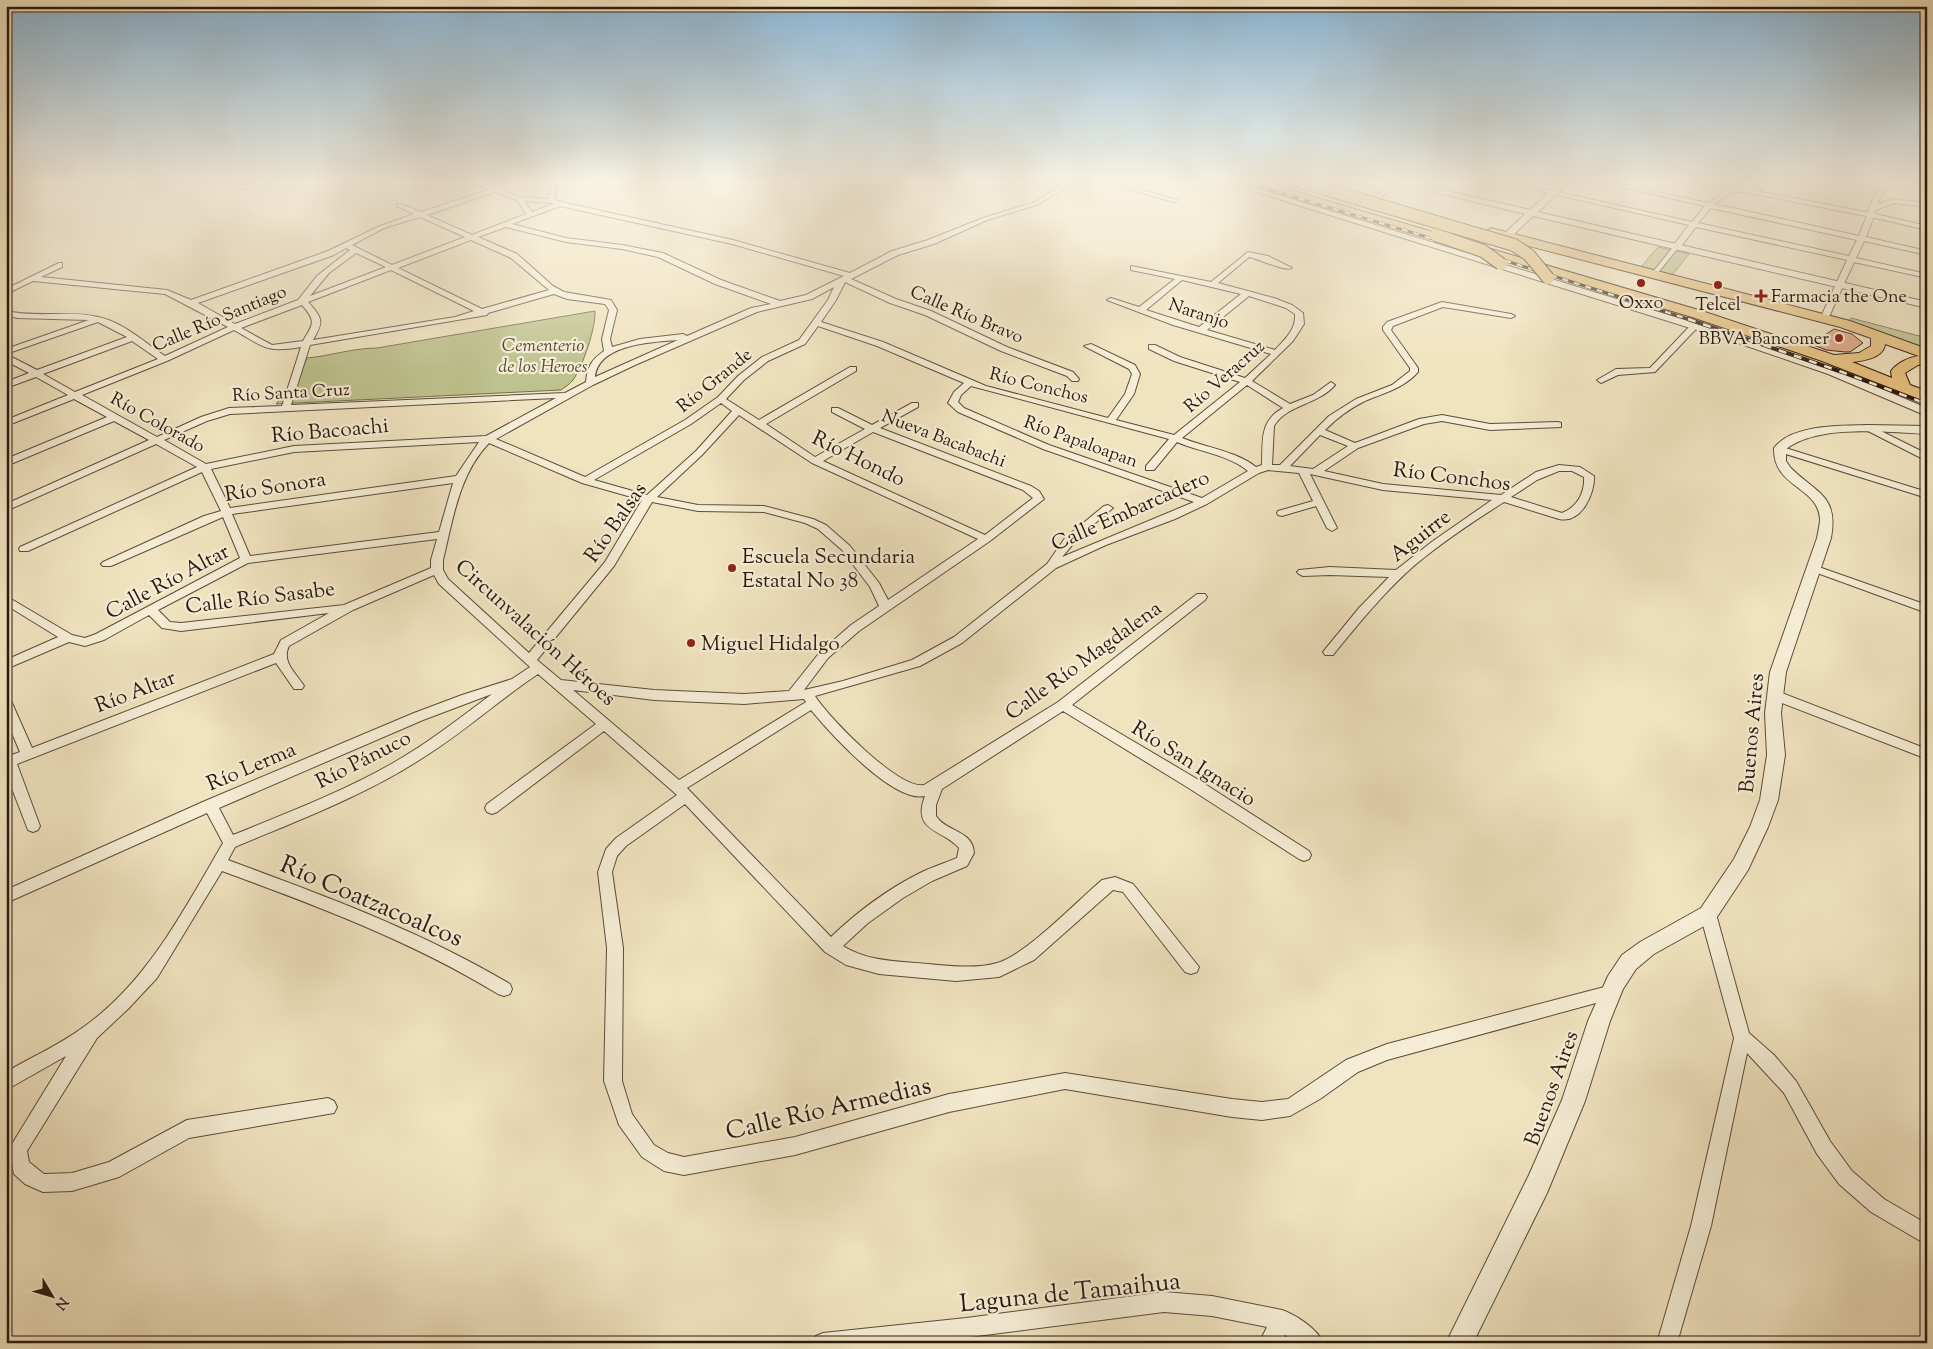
<svg xmlns="http://www.w3.org/2000/svg" width="1933" height="1349" font-family="'Sorts Mill Goudy',serif">
<rect width="100%" height="100%" fill="#f0e3bf"/>
<filter id="stains"><feTurbulence type="fractalNoise" baseFrequency=".004" numOctaves="4"/><feColorMatrix values="0 0 0 0 .2 0 0 0 0 .09 0 0 0 0 .02 0 0 0 .5 -.17"/></filter>
<radialGradient id="worn" r=".72"><stop offset=".6" stop-color="#630" stop-opacity="0"/><stop offset="1" stop-color="#630" stop-opacity=".3"/></radialGradient>
<g fill="#bec28e" stroke="#746e4e">
<polygon points="1658,247 1689,254 1672,275 1641,267"/>
<path d="M595,311C596,327 583,366 573,380C570,384 565,387 561,390L276,404L298,377L307,358C330,356 353,348 377,348Z"/>
<polygon points="1851,318 1927,338 1927,349 1848,321"/>
</g>
<polygon fill="#dca682" stroke="#2b190f" points="1834,329 1852,334 1863,343 1850,352 1845,352 1826,350 1811,344"/>
<g fill="none" stroke-linecap="round" stroke-linejoin="round">
<g stroke="#5c4c3b" stroke-width="2">
<g id="pedestrian">
<polygon points="1705,181 1716,181 1730,184 1727,186"/>
<polygon points="1741,188 1871,213 1927,226 1927,230 1871,217 1739,191 1739,189"/>
<polygon points="1674,246 1679,247 1656,275 1652,275 1652,273"/>
</g>
</g>
<g stroke="#5c4c3b" stroke-width="2">
<g id="minor">
<polygon points="173,181 183,181 175,184"/>
<polygon points="233,181 240,181 244,185 263,181 274,181 243,189"/>
<path d="M470,181H478L520,197L549,199L548,196L552,181H558L554,196L556,200L561,202L733,240L850,273L892,251L928,240L983,218L1035,202L1058,187L1061,181H1067L1063,189L1039,204L987,220L934,244L898,255L851,279L896,299L931,311L1007,347L1073,372L1079,379L1078,381H1072L1067,376L1001,351L925,315L890,303L845,282L836,300L821,322L883,342L986,386L1108,418L1125,394L1132,374L1129,369L1084,346L1091,344L1135,365L1140,374L1134,394L1116,420L1174,435L1240,382L1174,361L1149,349V345H1155L1180,357L1245,378L1271,354L1173,325L1107,300L1111,298L1139,307L1175,279L1131,270V266L1211,282L1248,252L1268,256L1292,268C1286,272 1259,259 1249,257L1218,283L1274,298L1292,305L1303,313L1304,324L1293,341L1252,381L1290,404L1313,395L1331,382L1335,385C1318,405 1287,404 1274,426L1272,465H1280L1329,416L1356,399L1392,385L1410,371V368L1383,330V327L1387,322L1442,302L1511,314L1515,316L1511,318L1443,307L1393,326L1391,330L1418,368V372C1403,389 1383,393 1363,402C1349,409 1336,419 1325,430L1355,443L1419,419L1442,415L1490,424L1558,422L1561,423V427L1490,430L1442,421L1424,424L1358,448L1324,471L1383,484L1501,495L1536,472L1559,465L1580,467L1594,476C1595,494 1581,524 1559,519L1504,502C1474,521 1444,541 1416,564C1385,591 1359,623 1333,655H1325L1323,652L1359,608L1389,577L1330,575L1303,576L1299,574L1297,572L1299,570L1330,567L1396,570L1433,541L1492,500L1383,490L1310,474L1337,528L1332,531L1327,528L1316,506L1282,516L1278,515L1277,513L1278,511L1313,501L1299,473L1268,470L1259,473L1207,504L1175,519L1106,545L1056,568L962,643L920,666L815,696C829,718 899,790 924,785L1058,702L1197,594H1205L1207,597L1205,600L1072,705L1197,779L1309,851L1311,855L1309,859L1304,861L1299,859L1187,787L1063,711L942,789L936,805V816C946,832 973,830 974,853L967,866L932,881L903,898L868,923L843,946C866,960 890,961 917,963C940,965 974,970 997,963C1026,955 1077,901 1102,880L1115,877L1133,884L1199,967L1197,972L1191,974L1185,972L1123,892L1113,890L1034,960L999,977L956,981L879,974L846,965L825,952L685,804L626,846L617,856L612,872L623,948L622,1081L632,1114L654,1145L668,1153L684,1157L795,1137L949,1094L1065,1073L1232,1099L1262,1102L1288,1099L1346,1060L1387,1044L1612,985L1618,987L1620,992L1618,997L1387,1060L1358,1072L1320,1099L1290,1116L1262,1120L1232,1117L1065,1089L949,1112L795,1155L684,1175L664,1171L642,1157L619,1125L604,1081L607,948L598,872L606,849L616,838L677,795L604,731L497,812L492,814L487,812L485,808L487,804L596,724L538,674C499,700 464,732 424,757C366,795 299,820 235,847L228,860C325,896 421,931 510,984L512,989L510,994L504,996L498,994C411,941 317,906 222,871L157,978L128,1009L97,1038L27,1151L29,1162L44,1174L72,1173L109,1162L187,1120L328,1098L334,1101L337,1107L334,1113L189,1138L119,1177L72,1191L43,1192L25,1184L14,1174L9,1149L66,1056L6,1090V1072C32,1057 61,1044 85,1026C148,981 185,908 223,843L207,813L6,903V890L205,801L414,713L462,695L512,679L530,667L439,584L434,575L353,610L289,646C281,662 296,673 304,686L302,689H294L276,663L17,764L40,826L38,830L33,832L28,830L6,773V757L20,752L6,719V698L11,700L12,703L32,748L274,654L281,640L329,613L181,631L162,628L149,615L104,640L85,646L69,642L6,669V660L58,637L6,605V596L72,635L85,638L96,634L240,558L223,517L111,566H103L101,564L103,562L204,516L221,511L202,472L28,551H20L19,549L20,547L197,467L156,444L6,511V504L149,440L114,421L6,466V459L107,417L74,399L6,426V420L68,395L36,377L6,388V382L29,373L6,361V349L89,320L17,318L6,315V311C37,318 68,310 98,317C123,322 144,342 165,356L228,327L165,294L33,281L6,294V289L59,263H62V267L41,277L167,290L191,300L328,251L380,226L414,214L397,206V204H401L421,212L489,190ZM495,192L517,200L526,214L472,235L427,215ZM524,201L552,203L553,204L532,212ZM560,206L732,244L844,276L806,295L780,301L721,280L663,253L622,245L566,238L512,224ZM420,217L465,237L392,265L352,245L384,228ZM506,227L566,242L622,249L658,257L715,284L771,304L751,308L687,336L683,334L640,339L612,347L610,339L617,310L611,300L564,292L553,286L517,254L478,237ZM471,240L511,258L549,290L482,309L398,268ZM346,248L350,250L317,276L298,300L235,324L198,303L334,255ZM356,253L386,267L310,296L329,273ZM391,270L474,311L455,317L313,340C324,321 323,319 308,302ZM1182,280L1241,294L1199,327L1146,310ZM834,287L828,300L799,340L762,357L738,376L718,397L685,420L585,477L496,439L593,385L635,365L757,312L812,299ZM554,294L567,299L605,304L609,310L602,339L604,351C592,359 587,367 586,382L565,393L291,405L310,345L487,315L488,313ZM1249,296L1286,308L1295,314C1296,330 1285,339 1275,350L1207,330ZM302,305C316,321 314,323 303,341L272,345L241,328ZM98,322L127,337L37,370L6,354ZM818,326L877,346L964,383L954,392L948,403L958,412L1043,449L1194,502L1062,557L1080,536L1113,508L1108,505L1104,506L1065,538L1047,564L954,637L912,660L843,681L804,690L828,658L859,631L990,541L1044,499L1039,491L1031,486L880,428L918,407V403H912L872,425L838,408H832V412L865,429L815,457L766,424L856,371V367H850L759,420L726,399L744,380L768,361L805,344ZM234,330C264,347 266,353 301,347L282,406L229,408L201,417L157,437L82,395L167,361ZM678,340L595,377C598,344 652,342 678,340ZM132,341L158,359L75,392L43,374ZM1247,385L1283,408C1259,421 1263,442 1262,465L1256,467C1236,451 1207,448 1182,438ZM971,386L1169,439L1146,466V470H1154L1177,442C1200,452 1229,455 1248,471L1202,498L1049,445L964,408L958,402L961,395ZM556,398L486,436L294,446L206,464L164,440L207,421L230,414ZM721,403L732,411L696,451L647,495L594,480L691,424ZM739,415L812,463L978,539L888,600L879,583L850,546L826,525L813,519L764,506L698,505L657,497L702,455ZM873,432L1023,490L1033,498L985,535L823,461ZM1320,435L1348,446L1313,469L1290,466ZM479,442L456,476L230,508L211,469L294,452ZM489,443L582,483L642,500L605,562L529,653L448,579L443,570V560C453,519 459,474 489,443ZM1559,471H1572L1584,477C1585,493 1577,507 1562,513L1511,497L1537,480ZM453,483L439,532L250,556L232,514ZM652,502L698,511L764,512L805,523L818,529L842,550L870,587L879,606L851,625L820,652L789,691L744,694L654,690L561,680L537,660L614,566ZM437,539L431,560V568L344,605L181,623L170,622L158,610L248,563ZM573,690L654,700L744,704L804,699L806,702L679,780ZM492,694C460,718 428,743 393,763C342,792 287,813 233,835L219,808L423,720ZM811,710C831,734 893,803 925,796C911,832 943,829 959,848L957,858C945,863 932,867 920,873C888,889 857,912 831,937L687,788Z"/>
<polygon points="1100,181 1110,181 1177,200 1174,202"/>
<polygon points="1398,181 1405,181 1376,200 1372,200 1372,198"/>
<path d="M1497,181H1508L1692,222L1705,206L1596,181H1607L1708,203L1727,190L1758,186L1761,181H1767L1762,189L1731,193L1714,204L1859,236L1869,210L1868,209L1874,197L1887,181H1893L1880,197L1878,204L1893,199L1927,203V207L1894,203L1876,210L1866,237L1927,251V255L1864,241L1856,258L1927,274V278L1854,262L1828,319L1824,321L1820,319L1847,260L1696,227L1679,249H1676L1672,247L1689,225ZM1711,208L1857,240L1849,256L1698,223Z"/>
<polygon points="1900,181 1927,183 1927,187 1903,183"/>
<polygon points="1689,327 1696,329 1655,372 1618,375 1601,383 1597,380 1616,369 1650,368"/>
<polygon points="1871,426 1927,454 1927,461 1868,431 1868,427"/>
<polygon points="1779,446 1927,492 1927,498 1776,451 1774,449"/>
<polygon points="1813,565 1927,605 1927,613 1809,570 1807,568 1809,566"/>
<polygon points="1774,690 1927,749 1927,759 1769,698 1768,695 1769,692"/>
<polygon points="1708,907 1713,909 1716,914 1749,1033 1774,1055 1796,1081 1830,1141 1852,1171 1884,1199 1927,1224 1927,1245 1871,1212 1839,1184 1817,1154 1784,1093 1747,1053 1711,1226 1677,1343 1657,1343 1691,1226 1734,1038 1700,914 1703,909"/>
<path d="M1164,1292L1212,1296L1282,1310C1296,1315 1318,1329 1323,1343H1296L1285,1335L1281,1343H1259L1267,1327L1212,1316L1164,1312L923,1343H813L816,1336L823,1333L966,1318Z"/>
</g>
</g>
<g stroke="#5c4c3b" stroke-width="2">
<g id="tertiary">
<polygon points="1221,181 1233,181 1743,338 1836,370 1927,408 1927,416 1828,374 1735,342"/>
<polygon points="1389,181 1403,181 1530,210 1561,181 1570,181 1538,212 1927,302 1927,308 1533,216 1509,239 1503,239 1503,235 1525,214"/>
<path d="M1867,425L1927,426V434C1887,432 1819,424 1786,449V461L1790,467C1815,493 1839,494 1831,538L1786,672L1781,713L1785,755L1778,800L1768,827L1748,870L1715,920L1654,954L1636,969L1623,989L1610,1021L1585,1101L1547,1193L1473,1343H1446L1529,1175L1562,1100L1588,1021L1608,976L1622,955L1640,942L1701,908L1734,859L1750,827L1760,800L1767,755L1765,713L1770,672L1817,538C1818,532 1820,525 1820,519C1818,486 1773,488 1774,448C1792,424 1840,426 1867,425Z"/>
</g>
</g>
<g stroke="#2b190f" stroke-width="2">
<path id="trunk" d="M1244,181H1260L1702,311L1834,355L1859,353L1871,346V338L1840,327L1487,235L1485,232L1491,228L1850,321L1927,349V364L1918,365L1905,373L1910,385L1927,391V402L1822,361L1692,317L1245,183ZM1885,344L1919,356C1909,357 1897,363 1891,371L1892,378L1852,362C1863,361 1884,358 1885,344Z"/>
</g>
<use href="#pedestrian" fill="#f5edd5" fill-rule="evenodd"/>
<use href="#minor" fill="#f5edd5" fill-rule="evenodd"/>
<use href="#tertiary" fill="#f5edd5" fill-rule="evenodd"/>
<use href="#trunk" fill="#e8c280" fill-rule="evenodd"/>
<g stroke="#2b190f" stroke-width="3">
<polyline id="rail-far1" points="1241,181 1500,259 1691,320"/>
</g>
<g stroke="#2b190f" stroke-width="4">
<polyline id="rail" points="1688,319 1842,372 1927,404"/>
</g>
<use href="#rail-far1" stroke="#f5edd5" stroke-width="2" stroke-dasharray="6" stroke-linecap="butt"/>
<use href="#rail" stroke="#f5edd5" stroke-width="2.5" stroke-dasharray="8" stroke-linecap="butt"/>
<g stroke="#2b190f" stroke-width="14" stroke-linecap="butt">
<g id="trunk-bridge">
<polyline points="1298,181 1514,245 1529,255 1548,278"/>
<polyline points="1436,235 1483,251 1501,264"/>
</g>
</g>
<use href="#trunk-bridge" stroke="#e8c280" stroke-width="12"/>
</g>
<linearGradient id="sky" x2="0" y2="1"><stop stop-color="#8bb7d7"/><stop offset="0.49" stop-color="#f8f2e2"/><stop offset="1" stop-color="#f8f2e2" stop-opacity="0"/></linearGradient>
<rect width="1933" height="370" fill="url(#sky)"/>
<g fill="#8f2418" stroke="#f5edd5" stroke-width="2">
<circle cx="1641" cy="283" r="5"/>
<circle cx="1718" cy="285" r="5"/>
<path d="M1758.5 288.5h5v5h5v5h-5v5h-5v-5h-5v-5h5z"/>
<circle cx="1839" cy="338" r="5"/>
<circle cx="732" cy="568" r="5"/>
<circle cx="691" cy="643" r="5"/>
</g>
<g text-anchor="middle" stroke-width="4.5" stroke-linejoin="round" paint-order="stroke">
<g font-size="18" fill="#2b190f" stroke="#f5edd5">
<text x="1771" y="302" text-anchor="start">Farmacia the One</text>
<text x="1641" y="308">Oxxo</text>
<text x="1718" y="310">Telcel</text>
<text x="1829" y="344" text-anchor="end">BBVA Bancomer</text>
</g>
<g font-size="18" fill="#2b190f" stroke="#f5edd5">
<text transform="translate(1199 313) rotate(18)" y="6">Naranjo</text>
<text transform="translate(967 314) rotate(23)" y="6">Calle Río Bravo</text>
<text transform="translate(219 318) rotate(-23)" y="6">Calle Río Santiago</text>
<text transform="translate(1224 376) rotate(-41)" y="6">Río Veracruz</text>
<text transform="translate(714 380) rotate(-39)" y="6">Río Grande</text>
<text transform="translate(1039 385) rotate(14)" y="6">Río Conchos</text>
<text transform="translate(291 392) rotate(-3)" y="6">Río Santa Cruz</text>
<text transform="translate(158 422) rotate(29)" y="6">Río Colorado</text>
<text transform="translate(944 438) rotate(21)" y="6">Nueva Bacabachi</text>
<text transform="translate(1081 441) rotate(20)" y="6">Río Papaloapan</text>
</g>
<g font-size="18" font-style="italic" fill="#574c35" stroke="#f5edd5">
<text x="543" y="351">Cementerio<tspan x="543" dy="21">de los Heroes</tspan></text>
</g>
<g font-size="21" fill="#2b190f" stroke="#f5edd5">
<text transform="translate(330 430) rotate(-5)" y="7">Río Bacoachi</text>
<text transform="translate(859 458) rotate(26)" y="7">Río Hondo</text>
<text transform="translate(1452 476) rotate(7)" y="7">Río Conchos</text>
<text transform="translate(275 486) rotate(-9)" y="7">Río Sonora</text>
<text transform="translate(1130 510) rotate(-24)" y="7">Calle Embarcadero</text>
<text transform="translate(615 522) rotate(-55)" y="7">Río Balsas</text>
<text transform="translate(1420 535) rotate(-38)" y="7">Aguirre</text>
<text transform="translate(167 581) rotate(-28)" y="7">Calle Río Altar</text>
<text transform="translate(260 597) rotate(-7)" y="7">Calle Río Sasabe</text>
<text transform="translate(536 632) rotate(42)" y="7">Circunvalación Héroes</text>
<text transform="translate(1083 660) rotate(-36)" y="7">Calle Río Magdalena</text>
<text transform="translate(135 691) rotate(-21)" y="7">Río Altar</text>
<text transform="translate(1751 733) rotate(-85)" y="7">Buenos Aires</text>
<text transform="translate(363 759) rotate(-27)" y="7">Río Pánuco</text>
<text transform="translate(1194 763) rotate(32)" y="7">Río San Ignacio</text>
<text transform="translate(251 766) rotate(-23)" y="7">Río Lerma</text>
<text transform="translate(1551 1088) rotate(-70)" y="7">Buenos Aires</text>
</g>
<g font-size="21" fill="#2b190f" stroke="#f5edd5" text-anchor="start">
<text x="742" y="563">Escuela Secundaria<tspan x="742" dy="24">Estatal No 38</tspan></text>
<text x="701" y="650">Miguel Hidalgo</text>
</g>
<g font-size="25" fill="#2b190f" stroke="#f5edd5">
<text transform="translate(372 900) rotate(23)" y="9">Río Coatzacoalcos</text>
<text transform="translate(828 1107) rotate(-13)" y="9">Calle Río Armedias</text>
<text transform="translate(1070 1291) rotate(-6)" y="9">Laguna de Tamaihua</text>
</g>
</g>
<rect width="1933" height="1349" fill="none" stroke="#f0e3bf" stroke-width="25"/>
<rect x="8" y="8" width="1918" height="1334" fill="none" stroke="#2b190f" stroke-width="2.5"/>
<rect x="12" y="12" width="1908" height="1324" fill="none" stroke="#2b190f"/>
<g transform="translate(52 1296) rotate(128)" stroke="#f5edd5" stroke-width="4" paint-order="stroke">
<path d="M0-4L9 19L0 12L-9 19Z" fill="#2b190f"/>
<text y="-8" font-size="14" font-weight="bold" text-anchor="middle" fill="#2b190f">N</text>
</g>
<rect width="100%" height="100%" filter="url(#stains)"/>
<rect width="100%" height="100%" fill="url(#worn)"/>
</svg>
